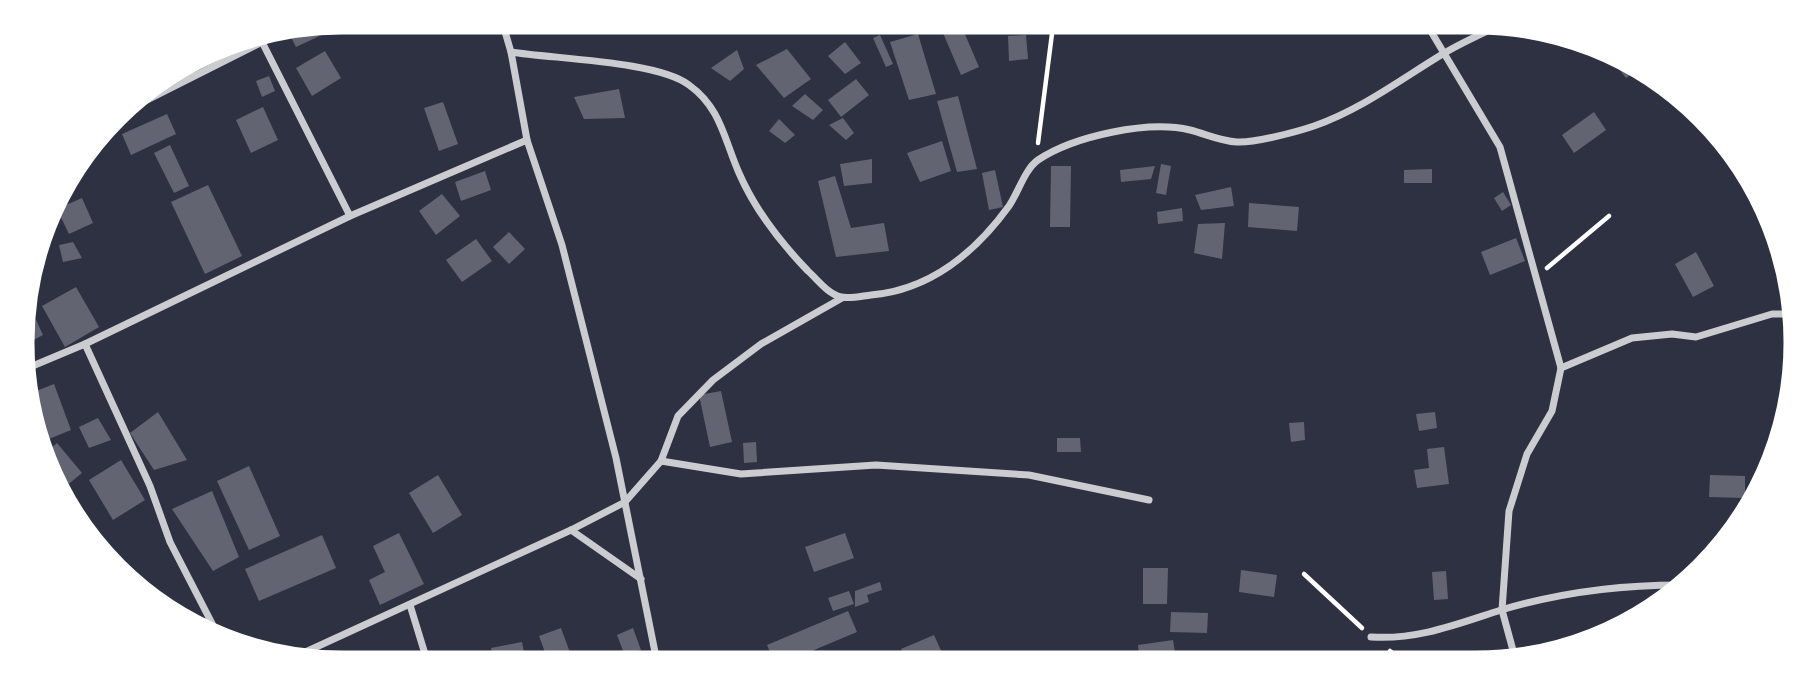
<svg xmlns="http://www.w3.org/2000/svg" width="1818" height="685" font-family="'Nunito Sans',sans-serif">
<rect width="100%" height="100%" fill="#2d3142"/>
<g fill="#626471">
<polygon points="343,18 358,18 296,47 286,27"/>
<polygon points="461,18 483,18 484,20 464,27"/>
<polygon points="958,18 979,67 961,75 940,26"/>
<polygon points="918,34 936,94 909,100 890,42"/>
<polygon points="880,35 893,64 886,67 873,38"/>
<polygon points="1026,35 1028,59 1009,61 1008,36"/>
<polygon points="845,42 861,63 845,74 828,56"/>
<polygon points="787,49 811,79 784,98 756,65"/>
<polygon points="737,50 744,69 730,81 711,68"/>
<polygon points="325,51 341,78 312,96 296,68"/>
<polygon points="1611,54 1640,68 1626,78 1609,56"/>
<polygon points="269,76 275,91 262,97 256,81"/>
<polygon points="856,79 869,95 841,117 828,100"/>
<polygon points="619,89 625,118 584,119 574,97"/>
<polygon points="805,94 823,110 813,120 792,106"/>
<polygon points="958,96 977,169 957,172 937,101"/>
<polygon points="443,102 458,144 439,151 424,108"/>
<polygon points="263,107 278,140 251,153 236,120"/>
<polygon points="1594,112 1606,130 1574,153 1562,135"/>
<polygon points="167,114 176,134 131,155 122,134"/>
<polygon points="843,118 854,133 846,140 829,125"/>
<polygon points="779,119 795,135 785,143 769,131"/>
<polygon points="942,141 951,171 920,182 907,153"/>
<polygon points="170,145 189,186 174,193 154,153"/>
<polygon points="872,159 872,183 844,186 840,164"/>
<polygon points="1161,164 1171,166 1166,195 1156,193"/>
<polygon points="1051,166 1071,166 1070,227 1050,227"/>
<polygon points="1155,166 1151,179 1121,182 1120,170"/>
<polygon points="1432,169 1432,183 1404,183 1404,170"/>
<polygon points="995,170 1003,207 989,210 982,173"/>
<polygon points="485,171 491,190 461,201 455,182"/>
<polygon points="835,176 851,228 884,223 889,251 836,257 818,181"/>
<polygon points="208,185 242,256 205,274 171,202"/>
<polygon points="1231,187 1234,206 1201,210 1195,195"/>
<polygon points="1503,192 1511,205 1502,211 1494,198"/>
<polygon points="442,194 460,216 436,235 419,211"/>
<polygon points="82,198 93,223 69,234 57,209"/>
<polygon points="1249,203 1299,207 1297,231 1248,227"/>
<polygon points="1182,208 1183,221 1158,224 1157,212"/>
<polygon points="1225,223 1222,259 1194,253 1198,224"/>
<polygon points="509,232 525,249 509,264 493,247"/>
<polygon points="1516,238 1525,261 1490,275 1481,252"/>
<polygon points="476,239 492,261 462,282 446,260"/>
<polygon points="73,242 82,258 63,262 59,245"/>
<polygon points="1696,252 1714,286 1693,297 1675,264"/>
<polygon points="76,287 99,327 65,347 42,306"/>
<polygon points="23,292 43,335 22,346 20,300"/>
<polygon points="54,384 71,430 44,441 26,395"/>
<polygon points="721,391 732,442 710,447 699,395"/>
<polygon points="158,412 187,460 154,470 130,433"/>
<polygon points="1435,412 1437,428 1419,431 1416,414"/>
<polygon points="98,418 111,440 89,448 79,427"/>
<polygon points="1304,422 1305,440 1291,442 1289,423"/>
<polygon points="1057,438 1080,438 1081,452 1057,452"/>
<polygon points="756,442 757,462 744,463 743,443"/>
<polygon points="57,443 82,473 59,492 44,454"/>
<polygon points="1444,447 1449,484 1417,488 1414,470 1429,468 1427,449"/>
<polygon points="121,460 145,500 113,520 89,480"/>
<polygon points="249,466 280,536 249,550 217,481"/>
<polygon points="438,475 462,515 433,533 409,493"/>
<polygon points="1710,475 1745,476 1745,498 1709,497"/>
<polygon points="212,491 239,557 213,571 172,509"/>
<polygon points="399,533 424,584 380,605 369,580 385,572 373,546"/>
<polygon points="845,533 854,558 814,572 805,547"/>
<polygon points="322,535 336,568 259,601 245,569"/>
<polygon points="1143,568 1168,568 1167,604 1143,604"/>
<polygon points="1241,570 1277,575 1274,597 1239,592"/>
<polygon points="1446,571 1448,599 1434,600 1432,572"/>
<polygon points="880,582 882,590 867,595 869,602 855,607 855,591"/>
<polygon points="849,591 854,604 833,611 828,598"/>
<polygon points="848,611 857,632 776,666 767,645"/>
<polygon points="1171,612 1208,613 1207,633 1170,632"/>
<polygon points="561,628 572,658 550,666 539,636"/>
<polygon points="633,628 641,650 625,656 617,635"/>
<polygon points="934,635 947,664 909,666 901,649"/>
<polygon points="1173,640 1176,659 1140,664 1138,645"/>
<polygon points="522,642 527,667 495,667 491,648"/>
</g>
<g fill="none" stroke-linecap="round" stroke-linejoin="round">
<g stroke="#fff" stroke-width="4.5">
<polyline points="1038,143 1054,18"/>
<polyline points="1547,268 1609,216"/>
<polyline points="1304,574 1362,628"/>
<polyline points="1390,651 1409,665"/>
</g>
<g stroke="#caccd0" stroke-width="7">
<polyline points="501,18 511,52 527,140 562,245 616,458 658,667"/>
<polyline points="1423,18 1500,147 1561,368 1552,411 1527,454 1509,511 1502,610 1517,665"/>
<polyline points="257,32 350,216"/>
<path d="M511,52C554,59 658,61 689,85C721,108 724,139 739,173C755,210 780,242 808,271C818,280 828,294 841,297C850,299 862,296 871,295C929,290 975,253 1009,206C1018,193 1025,169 1038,160C1074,136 1148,120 1190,130C1206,134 1220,141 1237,142C1255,143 1296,132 1314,126C1360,110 1400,80 1441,55C1462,42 1484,33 1506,22"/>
<polyline points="113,117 262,42"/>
<polyline points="85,344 150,486 170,542 219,637"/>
<polyline points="1561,368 1632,338 1672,334 1696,337 1772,314 1797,314"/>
<polyline points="23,370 85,344 350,216 527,140"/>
<polyline points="661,461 741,474 876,465 1029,475 1149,500"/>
<polyline points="571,530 641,579"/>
<polyline points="410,605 429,667"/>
<path d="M1371,637C1418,640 1457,624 1501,610C1561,592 1629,584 1692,585"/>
<polyline points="288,660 571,530 625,502 661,461 678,416 713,380 761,344 842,298"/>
<polyline points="657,660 732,658 743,667"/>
</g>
</g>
<path d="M0 0H1818V685H0ZM342 30H1476A312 312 0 0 1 1788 342V343A312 312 0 0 1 1476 655H342A312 312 0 0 1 30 343V342A312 312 0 0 1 342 30Z" fill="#fff" fill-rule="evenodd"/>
<path fill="none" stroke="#fff" stroke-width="9" d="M342 30H1476A312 312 0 0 1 1788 342V343A312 312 0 0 1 1476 655H342A312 312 0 0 1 30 343V342A312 312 0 0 1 342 30Z"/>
</svg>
